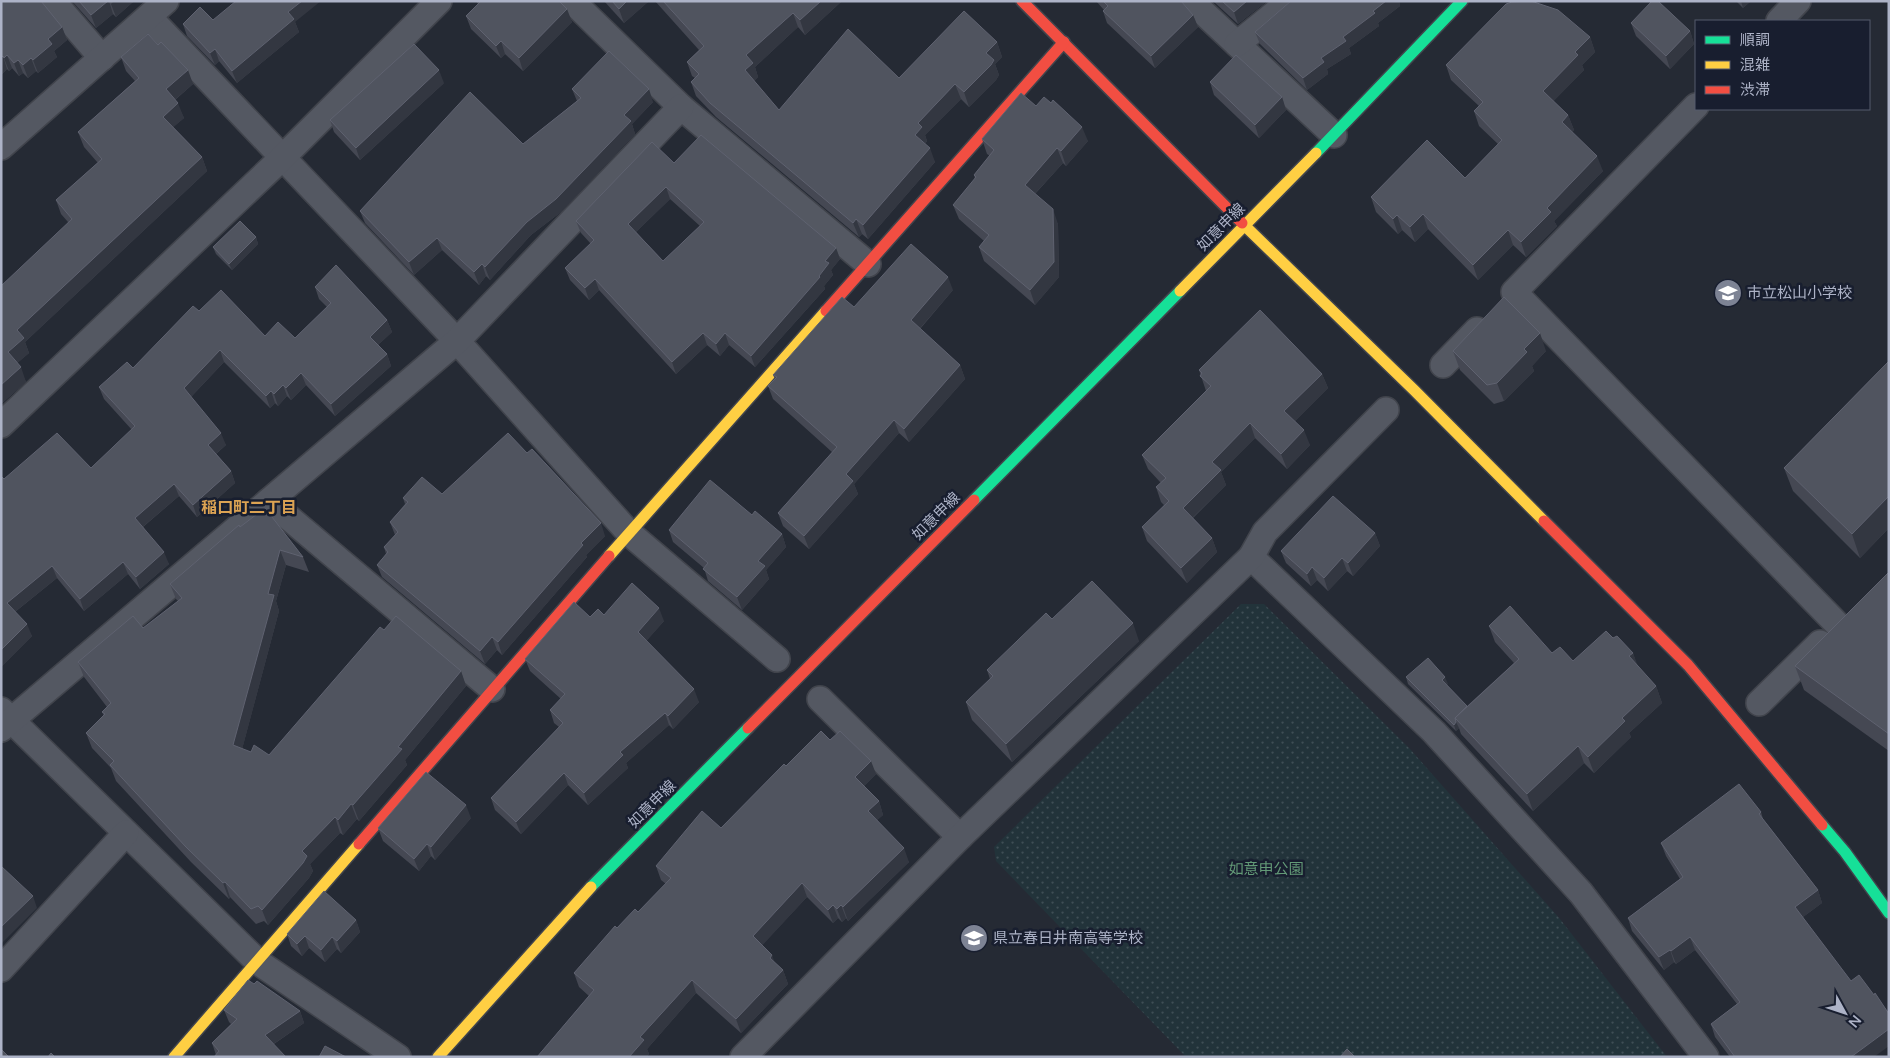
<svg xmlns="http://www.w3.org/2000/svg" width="1890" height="1058" font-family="Lato,'Noto Sans JP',sans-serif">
<defs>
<pattern id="park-dots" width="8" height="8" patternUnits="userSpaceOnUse" patternTransform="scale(1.25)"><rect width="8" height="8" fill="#22333a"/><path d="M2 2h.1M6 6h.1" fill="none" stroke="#3f4e55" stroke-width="1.8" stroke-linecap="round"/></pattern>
</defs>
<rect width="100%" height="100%" fill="#252a34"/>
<polygon fill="url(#park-dots)" points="1241,604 1264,604 1410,749 1560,919 1667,1057 1186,1057 996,861 994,847"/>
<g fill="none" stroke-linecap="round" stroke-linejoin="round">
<g stroke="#41444c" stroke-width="28">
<g id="street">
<polyline points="53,1 102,58"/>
<polyline points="572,1 681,107 868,264"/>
<polyline points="1191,1 1334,135"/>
<polyline points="149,17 457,341 629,533 777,659"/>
<polyline points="1779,21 1798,1"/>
<polyline points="1237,44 1290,1"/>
<polyline points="1696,106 1514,292 1839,626"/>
<polyline points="1,147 166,1"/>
<polyline points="1443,365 1477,330"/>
<polyline points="1,425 282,158 439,1"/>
<polyline points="269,501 492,689"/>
<polyline points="1251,557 1434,732 1581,893 1706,1057"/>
<polyline points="820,699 960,837"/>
<polyline points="1759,703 1820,643"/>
<polyline points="1,710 258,962 398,1057"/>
<polyline points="1,729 457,341 681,107"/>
<polyline points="1,969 126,833"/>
<polyline points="743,1057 960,837 1251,557 1265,532 1386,410"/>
</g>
</g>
<g stroke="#41444c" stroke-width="14">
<g id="fast">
<polyline points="1316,153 1462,1"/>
<polyline points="974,500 1180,291"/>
<polyline points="1822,825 1845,852 1889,913"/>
<polyline points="591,887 748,728"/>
</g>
</g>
<g stroke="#41444c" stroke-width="14">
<g id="slow">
<polyline points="1242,223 1414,390 1544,521"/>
<polyline points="1180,291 1316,153"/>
<polyline points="609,556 826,311"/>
<polyline points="174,1057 359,844"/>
<polyline points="438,1057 591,887"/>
</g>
</g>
<g stroke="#41444c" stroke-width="14">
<g id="jam">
<polyline points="1022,1 1242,223"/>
<polyline points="826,311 1064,42"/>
<polyline points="1544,521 1688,665 1822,825"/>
<polyline points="748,728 974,500"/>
<polyline points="359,844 609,556"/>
</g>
</g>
<use href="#street" stroke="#545862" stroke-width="25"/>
<use href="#fast" stroke="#16e098" stroke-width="11"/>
<use href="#slow" stroke="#ffcf43" stroke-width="11"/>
<use href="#jam" stroke="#f24e42" stroke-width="11"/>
</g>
<g fill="#454853" fill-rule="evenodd">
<polygon points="1,1 62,27 67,40 54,51 57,57 38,73 36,71 28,78 23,73 19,76 12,68 9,71 7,69 1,75"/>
<polygon points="72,1 134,1 116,17 113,14 96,28"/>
<polygon points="476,1 559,1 572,22 523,71 505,54 501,58 471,29 466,16 478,4"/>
<polygon points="604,1 649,1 624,23"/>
<polygon points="655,1 842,1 805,35 798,27 755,67 758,77 754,81 779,110 899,78 997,42 1002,57 995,64 999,75 996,80 969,107 961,99 925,135 927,141 925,144 935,162 868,239 862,234 859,237 716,117 696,96 691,82 695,78 692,76 687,62 699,50"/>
<polygon points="1096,1 1181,1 1193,15 1198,27 1155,68 1107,23 1103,11 1104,10"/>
<polygon points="1213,1 1267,1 1238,24"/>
<polygon points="1291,1 1399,1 1400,6 1378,23 1379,26 1349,48 1351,54 1327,69 1328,74 1307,90 1260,44 1255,32"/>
<polygon points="1736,1 1751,1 1743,8"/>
<polygon points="213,20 295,22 299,32 237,83 219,61 215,65 187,36 183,24"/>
<polygon points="1631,23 1690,31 1694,44 1670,69 1636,36"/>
<polygon points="1590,37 1595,52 1582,65 1584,70 1553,101 1568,115 1574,130 1572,132 1603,171 1554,221 1557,226 1526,257 1513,245 1478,280 1428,229 1415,242 1402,230 1398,234 1376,212 1371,197 1465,178 1498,144 1479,126 1474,111 1479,106 1451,80 1446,65"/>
<polygon points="121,57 193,84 175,100 184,118 173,127 202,157 207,171 25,342 29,353 17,363 26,382 1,404 68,222 61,214 56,200 98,163 84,147 78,132 135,81 126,71"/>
<polygon points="1210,82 1282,97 1286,110 1259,138 1214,95"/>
<polygon points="444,83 360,160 334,132 330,120"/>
<polygon points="572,89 653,102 632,124 635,134 561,212 531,235 490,280 486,276 479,285 442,250 414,275 365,223 360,211 523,144 577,101"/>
<polygon points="1036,106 1088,141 1066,166 1063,163 1035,194 1058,224 1059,277 1035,305 984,261 979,247 984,241 959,219 953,205 975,179 974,175 990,156 987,154 982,139"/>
<path d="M674,163L836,248L840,259L831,270L833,275L824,286L825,289L755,367L729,345L720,356L707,345L676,374L599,290L589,300L570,280L565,268L591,244L581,233L576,221ZM670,199L700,226L663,261L636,232Z"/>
<polygon points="256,237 258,244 232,270 216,254 213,247"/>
<polygon points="315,287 387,320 392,332 378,345 387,354 391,366 335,416 306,385 291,400 287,396 278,406 275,403 270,408 224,362 191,397 226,445 216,454 231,471 235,483 197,517 179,496 143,527 169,564 140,589 128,574 84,611 57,578 15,612 32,636 1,667 1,476 4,479 91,468 132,430 104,399 99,387 133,368 199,311 265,336 295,338 327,307 319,299"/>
<polygon points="953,290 920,329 960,365 965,379 909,442 899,433 854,484 858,494 809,549 783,526 778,513 832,452 773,399 768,386 775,379 773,375 854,307"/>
<polygon points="1453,351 1546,351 1532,366 1534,371 1504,401 1494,404 1460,370"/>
<polygon points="1889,361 1889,528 1860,558 1793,491 1784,468"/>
<polygon points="1199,370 1322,374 1328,388 1295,421 1310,445 1287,469 1255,438 1221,472 1226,485 1193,518 1212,538 1217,552 1187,583 1147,541 1142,527 1164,505 1161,502 1156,487 1161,483 1148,469 1142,455 1206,391"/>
<polygon points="442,494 605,536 586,555 587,557 502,655 497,650 485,664 382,577 377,565 386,554 384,547 395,535 390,522 405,504 403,498"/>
<polygon points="752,515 782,534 786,547 766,570 769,579 742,610 708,581 704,568 673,542 669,530"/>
<polygon points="240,527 303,557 309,572 286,565 276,601 279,611 242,749 251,752 269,755 384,630 461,671 466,686 405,760 407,765 359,821 357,819 343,835 340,833 310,864 313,871 309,878 268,925 264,921 256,924 230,897 229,899 191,862 116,781 111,768 92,748 86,733 104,716 102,712 107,707 84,677 78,662 143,628 178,601 176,599 170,584"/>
<polygon points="1375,533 1380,546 1353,576 1347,571 1328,591 1317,580 1311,586 1286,563 1281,551"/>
<polygon points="1889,572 1889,751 1804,690 1795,666"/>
<polygon points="604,615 664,621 646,641 699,702 673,729 669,725 626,763 628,768 588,805 568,785 521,834 495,810 491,798 559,727 554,723 550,710 561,699 530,671 525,659 590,617"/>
<polygon points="1052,619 1139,641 1012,762 972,720 966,702 990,679 987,670"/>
<polygon points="1489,626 1573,661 1613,638 1633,653 1637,666 1656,686 1662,703 1629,733 1631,737 1594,773 1584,763 1533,811 1461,734 1459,728 1456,731 1408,684 1406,677 1448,684 1446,685 1467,706 1514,663 1495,642"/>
<polygon points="830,740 876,774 864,786 879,801 883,815 877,820 909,862 848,921 846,918 842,922 838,918 833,923 807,897 762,945 775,963 783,970 788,984 741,1033 696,993 647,1049 649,1054 646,1057 537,1057 589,996 579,987 574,973 617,928 638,912 666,884 661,880 656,866 721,828 786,766"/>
<polygon points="1761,812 1763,819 1818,890 1822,903 1803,917 1874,1057 1730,1057 1715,1037 1711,1024 1737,1004 1695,950 1676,964 1674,962 1664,970 1632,931 1628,918 1680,879 1666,856 1661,843"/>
<polygon points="471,818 435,860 431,856 419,871 383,841 378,828"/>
<polygon points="356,920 360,932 341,953 337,949 325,962 309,948 302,956 291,946 287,934"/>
<polygon points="254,984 300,1011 304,1023 274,1044 216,1055 212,1043 231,1024 229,1022 224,1010"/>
</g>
<g fill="#333741">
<polygon points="108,1 109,1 113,14 96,28 91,15"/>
<polygon points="114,1 134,1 116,17 111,4"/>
<polygon points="302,1 321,1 295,22 299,32 237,83 232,71 288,12"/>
<polygon points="627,1 649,1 624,23 619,9"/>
<polygon points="821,1 842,1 805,35 800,20"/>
<polygon points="1247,1 1267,1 1238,24 1234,12"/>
<polygon points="1386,1 1399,1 1400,6 1378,23 1379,26 1349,48 1351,54 1327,69 1328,74 1307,90 1303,78 1321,58 1343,37"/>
<polygon points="1741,1 1751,1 1743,8"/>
<polygon points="567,9 572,22 523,71 519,58"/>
<polygon points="793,13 798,27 755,67 758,77 750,85 745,70 746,55"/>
<polygon points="1193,15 1198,27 1155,68 1151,56"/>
<polygon points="62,27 67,40 54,51 57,57 38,73 33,60 48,39"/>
<polygon points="1690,31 1694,44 1670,69 1666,56"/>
<polygon points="1590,37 1595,52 1582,65 1584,70 1549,106 1543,91 1575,52"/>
<polygon points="501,41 505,54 501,58 496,46"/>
<polygon points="997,42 1002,57 995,64 999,75 996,80 969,107 964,92 986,53"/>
<polygon points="215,49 219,61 215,65 210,53"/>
<polygon points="7,55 12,68 9,71 4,58"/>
<polygon points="3,56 7,69 1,75 1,58"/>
<polygon points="31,58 36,71 28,78 23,65"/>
<polygon points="18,60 23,73 19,76 14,63"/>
<polygon points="188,70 193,84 171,103 166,89"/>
<polygon points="439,70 444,83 360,160 356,148"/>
<polygon points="955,84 961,99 925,135 927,141 920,150 915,135 918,123"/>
<polygon points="649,89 653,102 632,124 635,134 561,212 531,235 490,280 485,267 624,115"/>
<polygon points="1282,97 1286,110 1259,138 1255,125"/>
<polygon points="178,103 184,118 169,131 163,117"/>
<polygon points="1568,115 1574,130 1567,137 1562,122"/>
<polygon points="1082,127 1088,141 1066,166 1061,151"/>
<polygon points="930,148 935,162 868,239 863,225"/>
<polygon points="1057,148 1063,163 1030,199 1025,185"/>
<polygon points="1597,156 1603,171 1554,221 1557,226 1526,257 1521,242 1547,208"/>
<polygon points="202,157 207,171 25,342 29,353 13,367 8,352 17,330"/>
<polygon points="666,187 670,199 633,235 628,224"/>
<polygon points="1053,209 1058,224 1059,277 1035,305 1030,290"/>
<polygon points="1423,214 1428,229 1415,242 1410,227"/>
<polygon points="1397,215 1402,230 1398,234 1393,219"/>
<polygon points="856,219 862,234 859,237 853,223"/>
<polygon points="1508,230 1513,245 1478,280 1473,265"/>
<polygon points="256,237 258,244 232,270 229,264"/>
<polygon points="437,238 442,250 414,275 409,262"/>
<polygon points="836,248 840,259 831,270 833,275 824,286 825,289 755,367 751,356 819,276 825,261"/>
<polygon points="482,264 486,276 479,285 474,272"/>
<polygon points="948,277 953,290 915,334 911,320"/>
<polygon points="595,279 599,290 589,300 585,288"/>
<polygon points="387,320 392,332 375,348 370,337"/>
<polygon points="703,333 707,345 676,374 672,362"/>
<polygon points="725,333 729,345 720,356 716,344"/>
<polygon points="1540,333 1546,351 1532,366 1534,371 1504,401 1497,383 1524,349"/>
<polygon points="220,350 224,362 188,400 184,388"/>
<polygon points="387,354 391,366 335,416 331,404"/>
<polygon points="960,365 965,379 909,442 904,429"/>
<polygon points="21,367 26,382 1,404 1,385"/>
<polygon points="301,373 306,385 291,400 286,388"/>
<polygon points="1322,374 1328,388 1290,426 1284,411"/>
<polygon points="283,385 287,396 278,406 274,394"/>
<polygon points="271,391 275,403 270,408 266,396"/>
<polygon points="894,420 899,433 854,484 858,494 809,549 804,536 846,474"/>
<polygon points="1250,423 1255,438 1221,472 1226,485 1188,522 1183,508 1212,462"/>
<polygon points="1304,430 1310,445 1287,469 1281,454"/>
<polygon points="221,433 226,445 212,457 208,445"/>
<polygon points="231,471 235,483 197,517 193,505"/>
<polygon points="174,484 179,496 139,530 135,518"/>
<polygon points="1889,496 1889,528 1860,558 1852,534"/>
<polygon points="601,523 605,536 586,555 587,557 502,655 498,642 581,543"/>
<polygon points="1375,533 1380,546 1353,576 1348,563"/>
<polygon points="782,534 786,547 766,570 769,579 742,610 737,597 758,561"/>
<polygon points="1212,538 1217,552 1187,583 1181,568"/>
<polygon points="280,550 286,565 276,601 279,611 239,761 233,745 268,594"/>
<polygon points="164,552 169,564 140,589 136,577"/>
<polygon points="1342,558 1347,571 1328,591 1324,578"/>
<polygon points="123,562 128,574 84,611 80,599"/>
<polygon points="52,566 57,578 11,615 7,603"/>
<polygon points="1312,567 1317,580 1311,586 1307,574"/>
<polygon points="659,608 664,621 643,645 638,632"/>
<polygon points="1133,623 1139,641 1012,762 1006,744"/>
<polygon points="27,624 32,636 1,667 1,650"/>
<polygon points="492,637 497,650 485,664 480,651"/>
<polygon points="1633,653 1639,669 1629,656"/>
<polygon points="461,671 466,686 405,760 407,765 359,821 353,805 398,747"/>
<polygon points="1445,677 1448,684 1444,687 1442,680"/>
<polygon points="1656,686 1662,703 1629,733 1631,737 1594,773 1588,757 1622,718"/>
<polygon points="694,689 699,702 673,729 668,716"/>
<polygon points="665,713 669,725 626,763 628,768 588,805 584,793 620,752"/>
<polygon points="1456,722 1459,728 1456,731 1454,725"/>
<polygon points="1578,746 1584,763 1533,811 1527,794"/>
<polygon points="871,761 876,774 860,790 855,777"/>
<polygon points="564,773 568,785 521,834 516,822"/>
<polygon points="879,801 883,815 873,824 868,811"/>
<polygon points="351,804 357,819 343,835 338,820"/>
<polygon points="466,805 471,818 435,860 431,847"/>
<polygon points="335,817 340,833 310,864 313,871 309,878 268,925 262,910 302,851"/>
<polygon points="427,844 431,856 419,871 414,859"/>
<polygon points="904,848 909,862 848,921 843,907"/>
<polygon points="225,882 230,897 229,899 223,883"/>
<polygon points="802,883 807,897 758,950 753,936"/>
<polygon points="1818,890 1822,903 1799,920 1795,907"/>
<polygon points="33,896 37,908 1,944 1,927"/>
<polygon points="833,905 838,918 833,923 828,910"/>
<polygon points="841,905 846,918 842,922 837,909"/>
<polygon points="356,920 360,932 341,953 337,941"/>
<polygon points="305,936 309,948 302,956 297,944"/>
<polygon points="332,937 337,949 325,962 321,950"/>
<polygon points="1690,937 1695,950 1676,964 1671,951"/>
<polygon points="1670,950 1674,962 1664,970 1659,957"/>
<polygon points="772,955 777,969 770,958"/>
<polygon points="783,970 788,984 741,1033 736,1019"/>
<polygon points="692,980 696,993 647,1049 649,1054 646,1057 629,1057 640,1037"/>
<polygon points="300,1011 304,1023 269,1047 265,1035"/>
<polygon points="1889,1029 1889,1046 1874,1057 1851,1057"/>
</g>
<g fill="#50545f" stroke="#5f6270" fill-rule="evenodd">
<polygon points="1,1 41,1 62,27 48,39 52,44 33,60 31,58 23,65 18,60 14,63 7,55 4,58 3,56 1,58"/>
<polygon points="79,1 108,1 91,15"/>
<polygon points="236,1 302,1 288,12 294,19 232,71 215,49 210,53 183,24 200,7 213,20"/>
<polygon points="481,1 559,1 567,9 519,58 501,41 496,46 466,16"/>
<polygon points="612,1 627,1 619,9"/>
<polygon points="663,1 821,1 800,20 793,13 746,55 753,63 745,70 779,110 848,29 899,78 964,11 997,42 986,53 994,60 991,65 964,92 955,84 918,123 922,127 915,135 930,148 863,225 856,219 853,223 710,103 691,82 699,74 687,62 704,46"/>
<polygon points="1103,1 1181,1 1193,15 1151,56 1103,11 1108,6"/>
<polygon points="1222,1 1247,1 1234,12"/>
<polygon points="1291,1 1386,1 1373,11 1375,13 1343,37 1346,41 1321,58 1324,62 1303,78 1255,32"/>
<polygon points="1531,1 1558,10 1590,37 1575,52 1578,55 1543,91 1568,115 1562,122 1597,156 1547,208 1551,212 1521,242 1508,230 1473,265 1423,214 1410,227 1397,215 1393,219 1371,197 1427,140 1465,178 1502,140 1474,111 1483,102 1446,65 1506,4 1512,2"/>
<polygon points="1652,1 1658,1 1690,31 1666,56 1631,23"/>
<polygon points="148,34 158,45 161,42 188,70 166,89 178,103 163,117 202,157 17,330 24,338 8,352 21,367 1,385 1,286 72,219 56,200 102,159 78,132 139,78 121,57"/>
<polygon points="414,44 439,70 356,148 330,120"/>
<polygon points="609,51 649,89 624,115 631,121 556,199 527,222 485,267 482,264 474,272 437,238 409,262 360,211 470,92 523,144 581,98 572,89"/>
<polygon points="1236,55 1282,97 1255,125 1210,82"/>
<polygon points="1021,93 1036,106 1044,97 1051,103 1053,100 1082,127 1061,151 1057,148 1025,185 1053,209 1054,262 1030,290 979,247 989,235 953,205 976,177 974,175 994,150 982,139"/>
<path d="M701,135L836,248L825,261L829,263L819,276L820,277L751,356L725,333L716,344L703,333L672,362L595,279L585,288L565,268L594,240L576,221L652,142L674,163ZM666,187L704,222L663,261L628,224Z"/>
<polygon points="240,221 256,237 229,264 213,247"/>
<polygon points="911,244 948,277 911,320 960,365 904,429 894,420 846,474 853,481 804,536 778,513 837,447 768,386 777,377 773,375 842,297 854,307"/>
<polygon points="336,265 387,320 370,337 387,354 331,404 301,373 286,388 283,385 274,394 271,391 266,396 220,350 184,388 221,433 208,445 231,471 193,505 174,484 135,518 164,552 136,577 123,562 80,599 52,566 7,603 27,624 1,650 1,476 4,479 57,433 91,468 135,426 99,387 127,362 133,368 193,306 199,311 221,290 265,336 278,322 295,338 331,303 315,287"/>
<polygon points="1504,297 1540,333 1524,349 1527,352 1497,383 1487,385 1453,351"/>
<polygon points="1260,310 1322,374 1284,411 1304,430 1281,454 1250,423 1212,462 1221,470 1183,508 1212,538 1181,568 1142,527 1169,501 1156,487 1166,478 1142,455 1211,386 1200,376 1202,373 1199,370"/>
<polygon points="1889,361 1889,496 1852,534 1784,468"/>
<polygon points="508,433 527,453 532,449 601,523 581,543 583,545 498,642 492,637 480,651 377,565 388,552 384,547 398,532 390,522 408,502 403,498 422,477 442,494"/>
<polygon points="710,480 752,515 755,511 782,534 758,561 765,566 737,597 703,569 708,563 669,530"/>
<polygon points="1333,496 1375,533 1348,563 1342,558 1324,578 1312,567 1307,574 1281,551"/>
<polygon points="265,508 303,557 280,550 268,594 274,595 233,745 251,752 254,745 269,755 380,627 384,630 396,616 461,671 398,747 402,749 353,805 351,804 338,820 335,817 302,851 307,856 303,863 262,910 258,906 251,909 225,882 223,883 186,847 110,765 114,761 86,733 105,714 102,712 111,703 78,662 133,616 143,628 182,598 170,584 239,525 240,527"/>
<polygon points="1889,572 1889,734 1795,666"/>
<polygon points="1092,581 1133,623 1006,744 966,702 993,676 987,670 1046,613 1052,619"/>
<polygon points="632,583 659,608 638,632 694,689 668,716 665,713 620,752 623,755 584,793 564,773 516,822 491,798 563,723 550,710 565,694 525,659 574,602 590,617 598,609 604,615"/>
<polygon points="1510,606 1552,653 1560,647 1573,661 1606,631 1613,638 1617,636 1633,653 1629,656 1656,686 1622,718 1625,721 1588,757 1578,746 1527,794 1455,718 1519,659 1489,626"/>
<polygon points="1428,658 1445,677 1442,680 1467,706 1455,718 1456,722 1454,725 1406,677"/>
<polygon points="821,731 830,740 840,731 871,761 855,777 879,801 868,811 904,848 843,907 841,905 837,909 833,905 828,910 802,883 753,936 772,955 770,958 783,970 736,1019 692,980 640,1037 644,1040 629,1057 537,1057 594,990 574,973 615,926 617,928 635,909 638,912 671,878 656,866 702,811 721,828 784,764 786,766"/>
<polygon points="426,772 466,805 431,847 427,844 414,859 378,828"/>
<polygon points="1739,784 1761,812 1759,814 1818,890 1795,907 1851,981 1859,975 1874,995 1875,993 1889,1014 1889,1029 1851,1057 1735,1057 1711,1024 1740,1002 1690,937 1671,951 1670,950 1659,957 1628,918 1683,877 1661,843"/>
<polygon points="1,866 33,896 1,927"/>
<polygon points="324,891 356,920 337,941 332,937 321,950 305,936 297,944 287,934"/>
<polygon points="248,980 254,984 257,981 300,1011 265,1035 286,1057 214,1057 219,1051 212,1043 237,1019 224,1010"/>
<polygon points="325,1046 346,1057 319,1057"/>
<polygon points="1,1049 9,1057 1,1057"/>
<polygon points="1347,1049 1355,1057 1340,1057"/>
<polygon points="51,1053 55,1057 48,1057"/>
</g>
<defs>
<g id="school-disc" transform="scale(1.4375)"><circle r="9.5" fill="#7d8394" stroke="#181e2f"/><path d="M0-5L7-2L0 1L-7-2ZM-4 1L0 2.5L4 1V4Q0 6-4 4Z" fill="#fff"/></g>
</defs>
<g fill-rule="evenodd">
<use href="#school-disc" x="1728" y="293"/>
<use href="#school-disc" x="974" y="938"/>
</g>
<g text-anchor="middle" stroke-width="5" stroke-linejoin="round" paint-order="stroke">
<g font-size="15" fill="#adb3c7" stroke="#181e2f">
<text transform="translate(1221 227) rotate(-45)" y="5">如意申線</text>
<text transform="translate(936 516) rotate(-45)" y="5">如意申線</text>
<text transform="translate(652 804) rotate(-45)" y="5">如意申線</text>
</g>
<g font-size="15" fill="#adb3c7" stroke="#181e2f" text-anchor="start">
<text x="1747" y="298">市立松山小学校</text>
<text x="993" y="943">県立春日井南高等学校</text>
</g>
<g font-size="15" fill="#639a77" stroke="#181e2f">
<text x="1266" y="874">如意申公園</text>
</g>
<g font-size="16" font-weight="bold" fill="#dca353" stroke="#181e2f">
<text x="249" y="513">稲口町二丁目</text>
</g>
</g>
<rect width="1890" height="1058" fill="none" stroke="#adb3c7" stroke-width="5"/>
<rect x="1695" y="20" width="175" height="90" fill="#181e2f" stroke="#545a6c"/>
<rect x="1705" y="36" width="25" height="8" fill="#16e098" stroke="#545a6c"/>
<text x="1740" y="45" font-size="15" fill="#adb3c7">順調</text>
<rect x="1705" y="61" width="25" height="8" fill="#ffcf43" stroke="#545a6c"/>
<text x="1740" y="70" font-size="15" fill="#adb3c7">混雑</text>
<rect x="1705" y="86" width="25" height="8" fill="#f24e42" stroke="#545a6c"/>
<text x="1740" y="95" font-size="15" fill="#adb3c7">渋滞</text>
<g transform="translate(1845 1013) rotate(130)" stroke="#181e2f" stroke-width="4" paint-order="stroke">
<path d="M0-4L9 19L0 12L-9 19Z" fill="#adb3c7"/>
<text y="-8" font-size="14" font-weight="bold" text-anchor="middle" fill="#adb3c7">N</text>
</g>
</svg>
